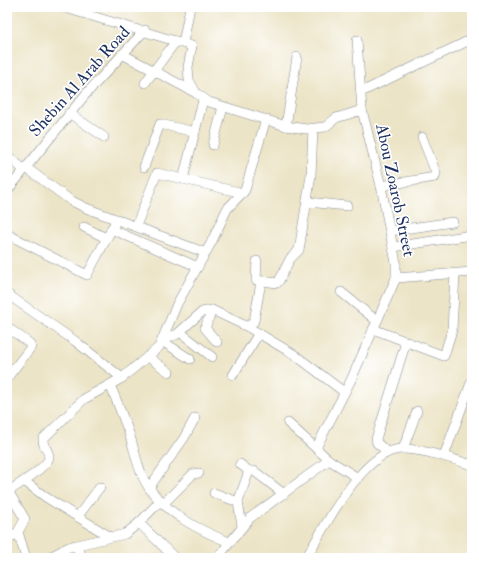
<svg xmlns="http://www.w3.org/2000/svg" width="479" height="565" font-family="'IM FELL Double Pica',serif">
<rect width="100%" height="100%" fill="#fff"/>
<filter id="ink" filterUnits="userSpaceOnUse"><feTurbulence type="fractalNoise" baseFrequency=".025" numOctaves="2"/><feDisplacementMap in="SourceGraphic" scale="8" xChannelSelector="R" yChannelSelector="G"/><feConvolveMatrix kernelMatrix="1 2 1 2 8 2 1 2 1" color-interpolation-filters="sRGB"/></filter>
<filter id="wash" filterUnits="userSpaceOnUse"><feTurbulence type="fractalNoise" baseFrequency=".012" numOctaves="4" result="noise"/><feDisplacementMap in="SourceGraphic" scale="16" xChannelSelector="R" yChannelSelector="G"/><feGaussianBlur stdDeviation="0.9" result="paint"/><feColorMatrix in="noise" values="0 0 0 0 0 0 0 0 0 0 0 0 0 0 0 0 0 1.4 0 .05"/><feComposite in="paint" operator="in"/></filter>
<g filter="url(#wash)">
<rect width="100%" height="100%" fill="#ece4c6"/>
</g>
<g filter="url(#ink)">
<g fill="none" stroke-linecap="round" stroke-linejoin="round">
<g stroke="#848a92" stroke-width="10">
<g id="minor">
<polyline points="62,7 192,46 188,67 189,80 196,93 209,102 286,126 306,129 325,127 336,118 362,110"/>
<polyline points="183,43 190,7"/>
<polyline points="122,54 196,93"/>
<polyline points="145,83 176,41"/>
<polyline points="361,92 472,39"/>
<polyline points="69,113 104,137"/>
<polyline points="286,126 297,57"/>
<polyline points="213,145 223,107"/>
<polyline points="7,155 23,169"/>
<polyline points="25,167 70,200 86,208 206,253"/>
<polyline points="144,167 160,124 195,132"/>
<polyline points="183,179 203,100"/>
<polyline points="381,186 435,177 436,173 422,137"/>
<polyline points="7,191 85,95 145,30"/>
<polyline points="308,202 347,206"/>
<polyline points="136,226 157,173 243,193"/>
<polyline points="84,227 106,238"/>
<polyline points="111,229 198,267"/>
<polyline points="390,231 453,222"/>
<polyline points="7,234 87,275 117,219"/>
<polyline points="393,247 472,235"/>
<polyline points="257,261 256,280 277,283 279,281 290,259 299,250 311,175 313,129"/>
<polyline points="396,278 472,272"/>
<polyline points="341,292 377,321"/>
<polyline points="7,294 75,341 122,378"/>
<polyline points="212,310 205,328 217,342"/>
<polyline points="7,327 29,343 31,347 7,378"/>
<polyline points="248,327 254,321 261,282"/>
<polyline points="373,329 444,356 452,330 455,274"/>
<polyline points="180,332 212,357"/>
<polyline points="163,338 176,335 202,312 212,310 248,327 295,355 344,392"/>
<polyline points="162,341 190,359"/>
<polyline points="148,357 169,372"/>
<polyline points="233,375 259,333"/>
<path d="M110,385C117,401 123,417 129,433C135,451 138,472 149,488C169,515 199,530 229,542"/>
<polyline points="288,423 329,460 358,478"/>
<polyline points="316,448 351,380 396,278 396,263 381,186 362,110 357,40"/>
<polyline points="403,449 417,411"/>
<polyline points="387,452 377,443 376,439 406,342"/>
<polyline points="444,456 472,380"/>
<polyline points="240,464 249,471"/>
<polyline points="249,471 254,471 284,494"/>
<polyline points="24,481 47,498 109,536"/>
<polyline points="149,488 184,438 195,418"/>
<path d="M7,492C15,487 48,467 49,457C49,450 42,446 43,439L84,399L122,378L159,347L177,304L211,243L227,209L245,190L266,119"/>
<polyline points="214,493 238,502"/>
<polyline points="161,500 139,523 175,558"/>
<polyline points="164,503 193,474 199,473"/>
<polyline points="78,516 100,487"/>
<polyline points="242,526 238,502 249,471"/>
<polyline points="18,532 26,558"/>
<polyline points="7,540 18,532 25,519 8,491"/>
<polyline points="75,545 83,558"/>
<polyline points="48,558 69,547 125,534 139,523"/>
<polyline points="217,558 250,518 329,460"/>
<path d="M306,558C324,528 364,447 404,449C426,450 450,458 472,465"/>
</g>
</g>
<use href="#minor" stroke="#fff" stroke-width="9"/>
</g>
</g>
<g text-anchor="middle" stroke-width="3.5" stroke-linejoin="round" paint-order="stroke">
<g font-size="17" fill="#1b2f5e" stroke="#fff">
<text transform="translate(79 81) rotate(-48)" y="6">Shebin Al Arab Road</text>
<text transform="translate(396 190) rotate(78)" y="6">Abou Zoarob Street</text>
</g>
</g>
<rect width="479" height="565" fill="none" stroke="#fff" stroke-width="24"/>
</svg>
